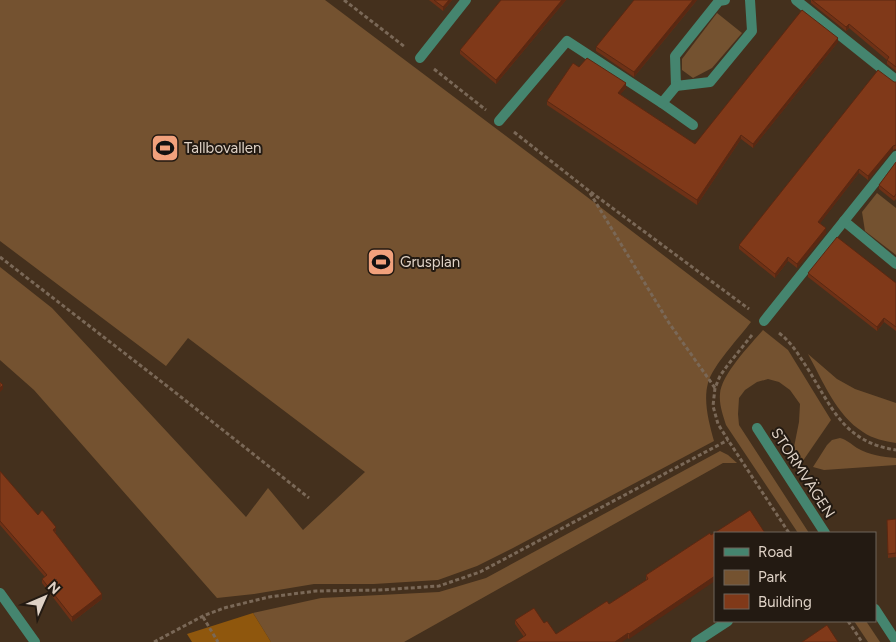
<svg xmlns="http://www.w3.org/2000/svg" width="896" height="642" font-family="Figtree,sans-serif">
<rect width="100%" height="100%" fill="#44301d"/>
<g fill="#745230">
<path d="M0,0H325L574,187L751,322C739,338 713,365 708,383C703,401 709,423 714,441L513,548L477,566L438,580L374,584H314L254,594L217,598L34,390L0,360V267L52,308L246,517L268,488L303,530L365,472L188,338L166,366L0,241Z"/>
<polygon points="717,13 742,33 712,68 693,78 682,70 682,59"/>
<polygon points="877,193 896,208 896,255 865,231 862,212"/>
<path d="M763,330L788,350L831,420L798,468L792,457L799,422L800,404L790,390L779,382L768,379L757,382L745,390L739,398L738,414L739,425L809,533H798L726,425C723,415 719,405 720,394C721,375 750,345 763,330Z"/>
<path d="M808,354L837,379L855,389L896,403V443C885,441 873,439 863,432C836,415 823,381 808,354Z"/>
<path d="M840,438C847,440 851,444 857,448C870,455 882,457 896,458V465L824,470L813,467L827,445L832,440Z"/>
<polygon points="720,451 728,455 737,463 723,463 404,642 271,642 253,613 321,598 439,592 486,578"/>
<polygon points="854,621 866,621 880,642 868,642"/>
</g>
<polygon fill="#8f570d" points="253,613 271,642 192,642 187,634"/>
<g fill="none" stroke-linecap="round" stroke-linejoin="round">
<g stroke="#7a6857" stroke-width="3" stroke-dasharray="4 2.5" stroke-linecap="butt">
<polyline points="344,0 405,47"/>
<polyline points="434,69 486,110"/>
<polyline points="514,132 588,190 749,309"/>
<polyline points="590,193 669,323 715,388"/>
<polyline points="0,257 167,386 309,498"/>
<path d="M779,333C791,342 798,354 806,366C832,407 843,442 896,450"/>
<polyline points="752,335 727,366 720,376 715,388 713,406 718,424 728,440 789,533"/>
<polyline points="203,617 218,642"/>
<polyline points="848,621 862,642"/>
<polyline points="154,642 203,616 224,608 269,597 316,591 380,590 439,586 480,572 728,440"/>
</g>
<g stroke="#45856f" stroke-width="10">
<polyline points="725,0 719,1 675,56 676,86 710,82 752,31 750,0"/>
<polyline points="796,0 896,80"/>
<polyline points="420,58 466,0"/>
<polyline points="662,103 693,125"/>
<polyline points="499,121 567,41 662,103 676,86"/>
<polyline points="844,221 896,264"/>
<polyline points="764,321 896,156"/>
</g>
<g stroke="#45856f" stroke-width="10">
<polyline points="757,428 825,533"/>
<polyline points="0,593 35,642"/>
<polyline points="875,609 896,641"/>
<polyline points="696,642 728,621"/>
</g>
</g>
<g fill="#6e3116">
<polygon points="429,0 452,0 443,11"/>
<polygon points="501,0 566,0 496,84 460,54 460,50"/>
<polygon points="697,0 634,77 596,51 596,47"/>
<polygon points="811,0 896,0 896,71 887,64 887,60 849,28 846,31 811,3"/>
<polygon points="838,42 753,148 741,139 697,205 547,105 547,101 579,67 626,88 620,94 695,144"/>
<polygon points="894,82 896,82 896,149 893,150 868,180 859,173 820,223 826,233 797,268 788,261 775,278 739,249 739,245"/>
<polygon points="896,162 896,199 894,201 879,189 879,185"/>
<polygon points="808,273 896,283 896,331 884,322 877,331 808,277"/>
<polygon points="0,471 38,515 56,531 55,533 102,599 72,622 42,583 42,579 45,577 0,525"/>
<polygon points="896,519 896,557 888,558 887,520"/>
<polygon points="710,533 629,639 628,638 524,637 515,624 515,620 544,623 556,634 609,604 646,580 646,575"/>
</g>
<g fill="#5a2812">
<polygon points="449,0 452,0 443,11 443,7"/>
<polygon points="562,0 566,0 496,84 496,80"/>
<polygon points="693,0 697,0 634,77 634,72"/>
<polygon points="849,24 849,28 846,31 846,27"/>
<polygon points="838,38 838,42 753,148 753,144"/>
<polygon points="626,83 626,88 618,97 618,93"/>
<polygon points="741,135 741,139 697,205 697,200"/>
<polygon points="893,146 893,150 868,180 868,176"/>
<polygon points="859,169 859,173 818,226 818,222"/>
<polygon points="826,228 826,233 797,268 797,264"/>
<polygon points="788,257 788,261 775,278 775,274"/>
<polygon points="884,318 884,322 877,331 877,327"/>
<polygon points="3,385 3,389 0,392 0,388"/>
<polygon points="56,527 56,531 53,534 53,530"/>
<polygon points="715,576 715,581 629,639 629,634"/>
<polygon points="102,594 102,599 72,622 72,617"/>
<polygon points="628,633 628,638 622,642 615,642"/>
</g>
<g fill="#803919" stroke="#5a2812">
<polygon points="434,0 449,0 443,7"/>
<polygon points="501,0 562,0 496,80 460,50"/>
<polygon points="634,0 693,0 634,72 596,47"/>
<polygon points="812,0 896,0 896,67 887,60 889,57 849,24 846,27"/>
<polygon points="802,10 838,38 753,144 741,135 697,200 547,101 573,63 579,67 587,58 626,83 618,93 695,144"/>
<polygon points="878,70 894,82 896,82 896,145 893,146 868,176 859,169 818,222 826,228 797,264 788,257 775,274 739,245"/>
<polygon points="896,162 896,194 894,197 879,185"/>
<polygon points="837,237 896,283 896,327 884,318 877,327 808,273"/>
<polygon points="0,382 3,385 0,388"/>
<polygon points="0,471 38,515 42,510 56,527 53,530 102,594 72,617 42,579 47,575 0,521"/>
<polygon points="750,510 765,533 715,533 715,576 629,634 628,633 615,642 516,642 526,635 515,620 534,608 544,623 547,621 556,634 607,601 609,604 648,579 646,575 710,533 711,535"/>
<polygon points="896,519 896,553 888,554 887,520"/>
<polygon points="827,625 838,642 802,642"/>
</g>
<defs>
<g id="stadium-square" transform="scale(1.4375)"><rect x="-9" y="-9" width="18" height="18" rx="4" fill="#f1a17c" stroke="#231a12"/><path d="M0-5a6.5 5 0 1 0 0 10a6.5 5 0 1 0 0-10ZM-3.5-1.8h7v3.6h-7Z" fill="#111"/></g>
</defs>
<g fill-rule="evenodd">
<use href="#stadium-square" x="165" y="148"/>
<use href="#stadium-square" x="381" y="262"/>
</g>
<g text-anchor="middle" stroke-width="4" stroke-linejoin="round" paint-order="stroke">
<g font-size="15" fill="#dfd2c6" stroke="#231a12" text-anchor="start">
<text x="184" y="153">Tallbovallen</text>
<text x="400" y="267">Grusplan</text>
</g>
<g font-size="15" fill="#dfd2c6" stroke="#231a12">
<text transform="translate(803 473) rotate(57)" y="5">STORMVÄGEN</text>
</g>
</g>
<rect x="714" y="532" width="162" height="90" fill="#231a12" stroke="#6e645a"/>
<rect x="724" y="548" width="25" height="8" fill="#45856f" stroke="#6e645a"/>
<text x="758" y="557" font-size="15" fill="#dfd2c6">Road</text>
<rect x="724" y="570" width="25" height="15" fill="#745230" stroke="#6e645a"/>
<text x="758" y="582" font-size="15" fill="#dfd2c6">Park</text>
<rect x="724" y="594" width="25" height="15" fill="#803919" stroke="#6e645a"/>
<text x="758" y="607" font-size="15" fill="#dfd2c6">Building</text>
<g transform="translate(45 597) rotate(45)" stroke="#231a12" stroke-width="4" paint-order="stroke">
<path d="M0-4L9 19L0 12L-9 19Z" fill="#dfd2c6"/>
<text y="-8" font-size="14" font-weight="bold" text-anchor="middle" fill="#dfd2c6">N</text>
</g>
</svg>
